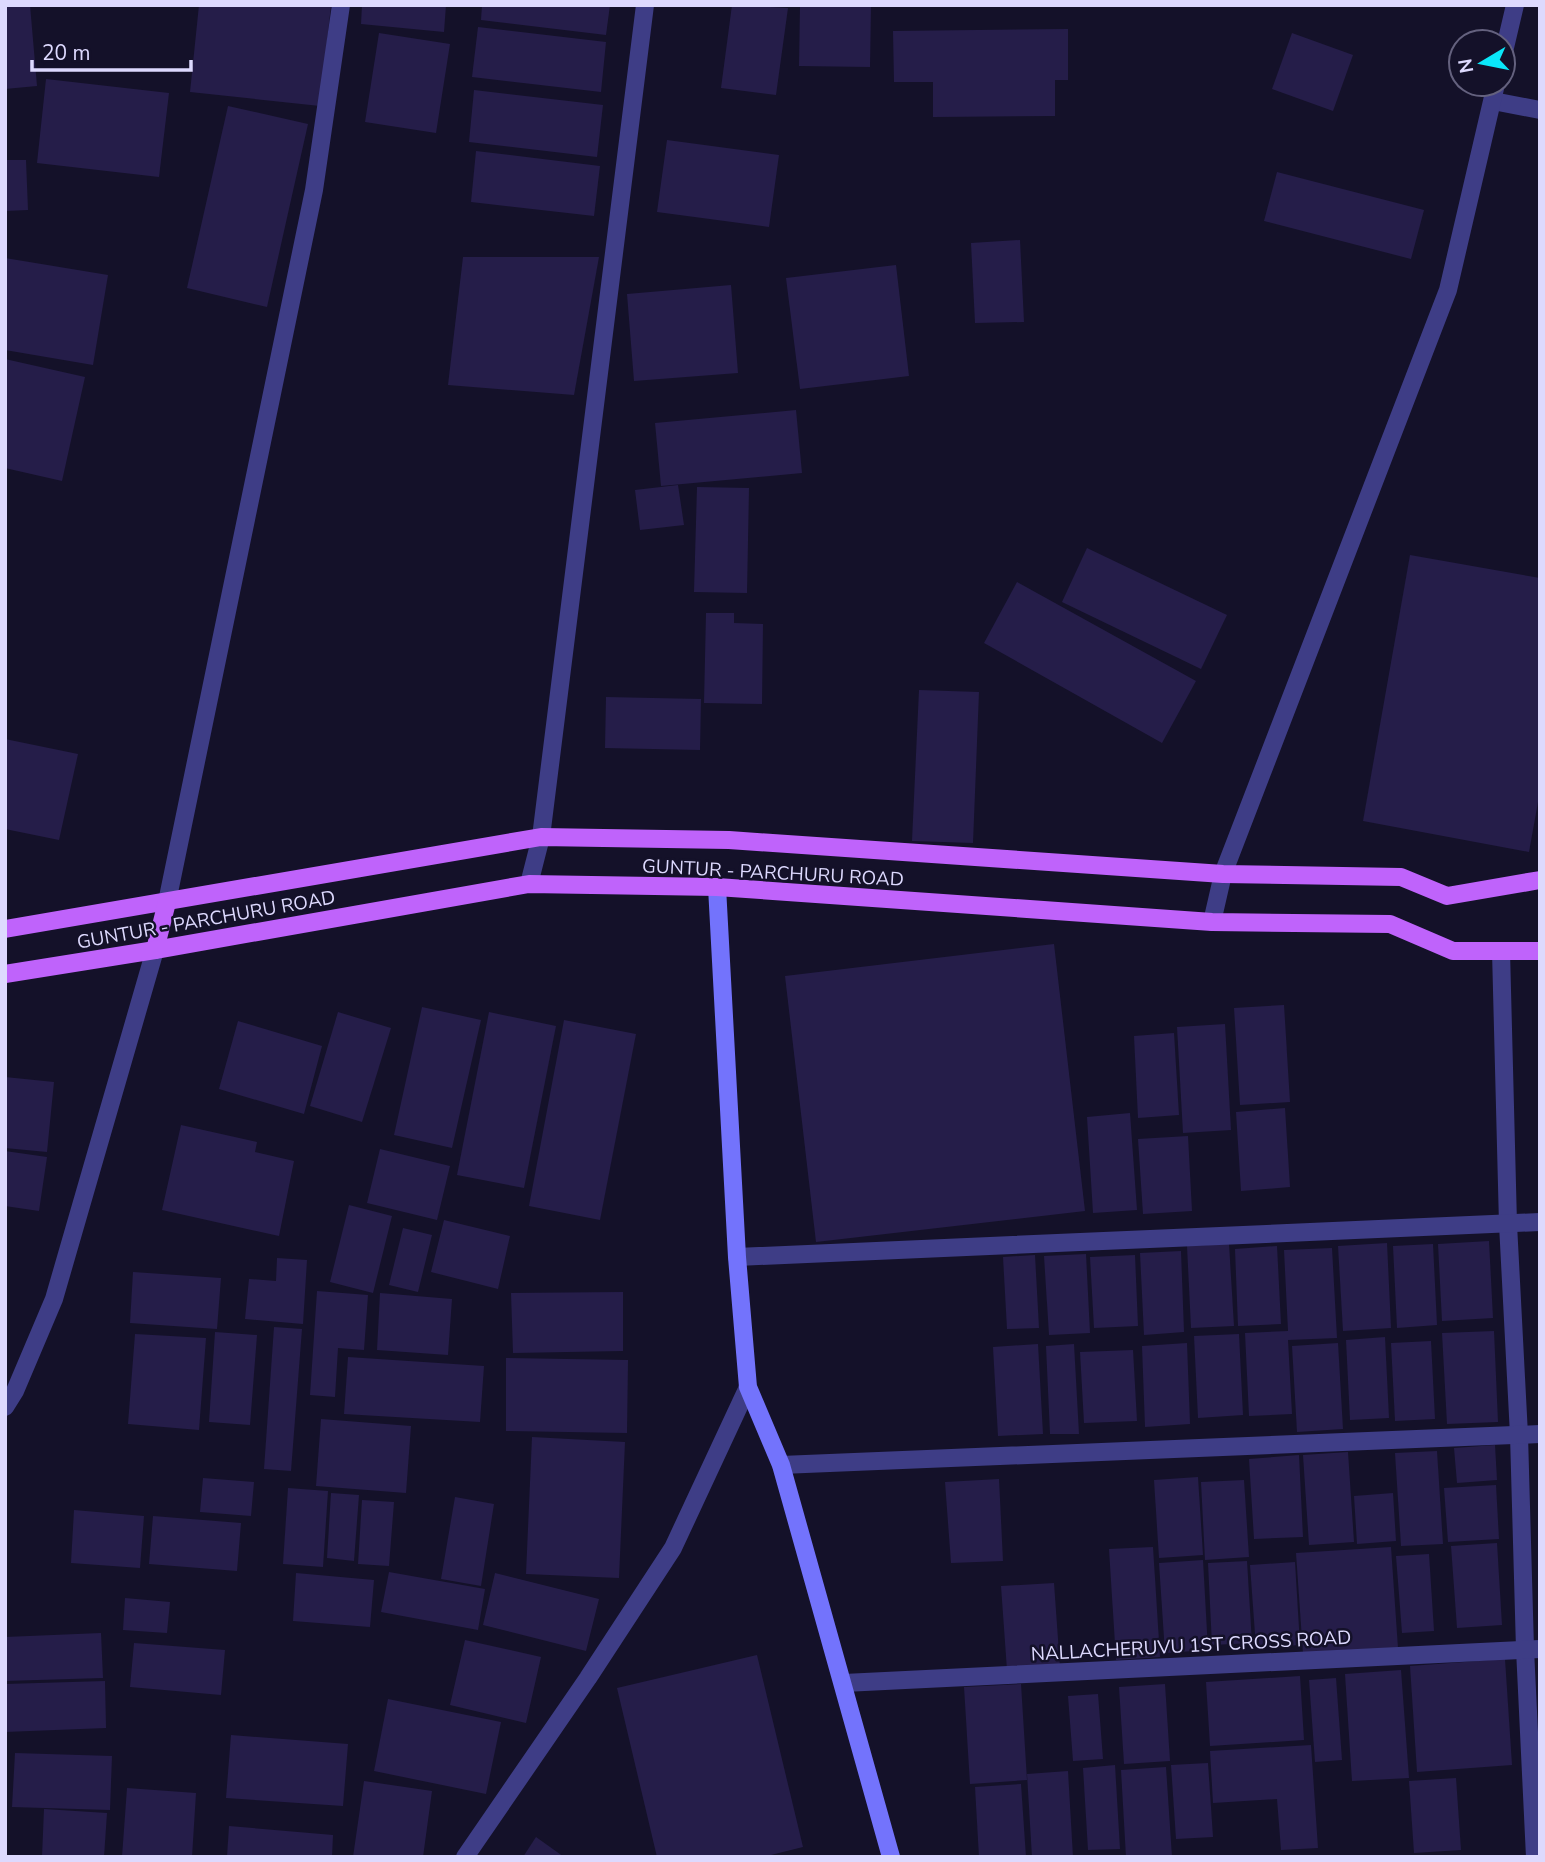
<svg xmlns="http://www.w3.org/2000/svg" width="1545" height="1862" font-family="'Nunito Sans',sans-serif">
<rect width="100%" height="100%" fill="#141129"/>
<g fill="#251d49">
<polygon points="5,5 30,5 37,86 5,89"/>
<polygon points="199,5 331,5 320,106 190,92"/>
<polygon points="362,5 446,5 444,32 361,24"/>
<polygon points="482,5 610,5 606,35 481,20"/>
<polygon points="732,5 788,8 776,95 721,88"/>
<polygon points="800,5 871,5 870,67 799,66"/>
<polygon points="478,27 606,42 601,92 472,77"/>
<polygon points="1068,29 1068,80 1055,80 1055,116 933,117 933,82 894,82 893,31"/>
<polygon points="379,33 450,44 436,133 365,122"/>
<polygon points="1292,33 1353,55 1333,111 1272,89"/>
<polygon points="46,79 169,93 159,177 37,163"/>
<polygon points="474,90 603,105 597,157 469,142"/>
<polygon points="228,106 308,124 267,307 187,288"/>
<polygon points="667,140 779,155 769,227 657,212"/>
<polygon points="476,151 600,166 594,216 471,202"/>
<polygon points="5,160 26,160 28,210 5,211"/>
<polygon points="1277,172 1424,210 1411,259 1264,221"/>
<polygon points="1020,240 1024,322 975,323 971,243"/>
<polygon points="463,257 599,257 574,395 448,385"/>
<polygon points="5,258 108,275 93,365 5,350"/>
<polygon points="896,265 909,376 800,389 786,278"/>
<polygon points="731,285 738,373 634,381 627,294"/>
<polygon points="5,359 85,377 62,481 5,468"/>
<polygon points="796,410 802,473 661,486 655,423"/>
<polygon points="678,485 684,525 640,530 635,490"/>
<polygon points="697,487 749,488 747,593 694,592"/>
<polygon points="1087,548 1227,615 1201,669 1062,602"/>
<polygon points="1410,555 1540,578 1540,791 1529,852 1363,821"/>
<polygon points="1017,582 1196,681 1162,743 984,643"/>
<polygon points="706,613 734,613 734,623 763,624 762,704 704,703"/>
<polygon points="919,690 979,692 973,843 912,841"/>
<polygon points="606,697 701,699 700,750 605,748"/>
<polygon points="5,739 78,754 59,840 5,829"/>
<polygon points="1054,944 1085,1211 816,1242 785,976"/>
<polygon points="1284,1005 1290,1102 1240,1105 1234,1008"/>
<polygon points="422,1007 481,1020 452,1148 394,1135"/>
<polygon points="338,1012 391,1028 362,1122 310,1106"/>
<polygon points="489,1012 556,1026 524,1188 457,1175"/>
<polygon points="564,1020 636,1034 600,1220 529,1206"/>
<polygon points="238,1021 322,1046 304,1114 219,1089"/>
<polygon points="1225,1024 1231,1130 1183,1133 1177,1027"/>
<polygon points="1174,1033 1179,1115 1138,1118 1134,1036"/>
<polygon points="5,1077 54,1082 47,1152 5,1148"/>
<polygon points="1285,1108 1290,1187 1241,1191 1236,1112"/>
<polygon points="1130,1113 1137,1210 1093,1213 1087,1117"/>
<polygon points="181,1125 257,1142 255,1152 294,1161 279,1236 162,1210"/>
<polygon points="1188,1136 1192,1211 1143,1214 1138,1139"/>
<polygon points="380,1149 450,1166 437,1220 367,1203"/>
<polygon points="5,1151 47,1157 39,1211 5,1206"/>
<polygon points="349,1205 392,1216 373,1293 330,1282"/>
<polygon points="444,1220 510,1236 498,1289 431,1272"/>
<polygon points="403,1228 432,1235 418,1292 389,1285"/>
<polygon points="1489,1241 1493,1318 1442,1321 1438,1244"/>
<polygon points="1387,1243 1391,1328 1343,1331 1338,1246"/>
<polygon points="1229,1244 1234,1326 1191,1328 1187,1246"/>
<polygon points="1433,1244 1437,1325 1397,1328 1393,1246"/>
<polygon points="1277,1246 1281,1324 1238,1326 1235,1249"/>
<polygon points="1332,1248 1337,1338 1288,1340 1292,1414 1249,1416 1245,1333 1288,1331 1284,1250"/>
<polygon points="1181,1251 1184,1332 1144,1335 1140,1253"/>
<polygon points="1086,1254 1090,1333 1049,1335 1044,1256"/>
<polygon points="1035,1255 1039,1328 1007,1329 1003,1257"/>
<polygon points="1135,1255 1138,1326 1094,1328 1090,1257"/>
<polygon points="277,1258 307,1260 303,1324 245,1319 249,1279 276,1281"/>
<polygon points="133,1272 221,1278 217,1329 130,1323"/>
<polygon points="317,1291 368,1295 364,1350 338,1348 335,1397 310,1395"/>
<polygon points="623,1292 623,1351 513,1353 511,1293"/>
<polygon points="380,1293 452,1299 448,1355 377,1350"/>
<polygon points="274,1327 302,1329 291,1471 264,1469"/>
<polygon points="1494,1331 1498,1422 1447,1424 1442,1333"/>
<polygon points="215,1332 257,1335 250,1425 209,1422"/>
<polygon points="135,1334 206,1338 199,1430 128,1424"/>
<polygon points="1239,1334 1243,1415 1198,1418 1194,1336"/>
<polygon points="1385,1337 1389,1418 1350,1420 1346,1340"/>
<polygon points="1431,1341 1435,1419 1395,1421 1391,1343"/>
<polygon points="1187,1343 1190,1424 1145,1427 1142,1346"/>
<polygon points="1338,1343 1343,1429 1297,1432 1292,1346"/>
<polygon points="1038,1344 1043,1434 998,1436 993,1347"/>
<polygon points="1074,1344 1079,1434 1050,1434 1046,1346"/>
<polygon points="1133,1350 1137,1421 1084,1423 1080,1352"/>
<polygon points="348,1357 484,1366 480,1422 344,1414"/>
<polygon points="506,1358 628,1360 627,1433 506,1431"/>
<polygon points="321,1419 411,1426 406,1493 316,1486"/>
<polygon points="532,1437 625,1442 619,1578 526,1574"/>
<polygon points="1495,1445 1497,1480 1457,1483 1454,1448"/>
<polygon points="1437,1451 1443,1544 1401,1546 1395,1453"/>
<polygon points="1348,1452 1354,1542 1309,1545 1303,1455"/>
<polygon points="1299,1455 1303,1537 1254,1539 1249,1459"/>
<polygon points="1198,1477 1203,1555 1159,1558 1154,1480"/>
<polygon points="203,1478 254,1482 251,1516 200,1512"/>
<polygon points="999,1479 1003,1561 951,1563 945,1482"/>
<polygon points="1244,1480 1249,1557 1205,1560 1201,1482"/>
<polygon points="1496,1485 1499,1539 1448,1542 1444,1488"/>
<polygon points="288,1488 328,1491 323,1567 283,1564"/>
<polygon points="331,1493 359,1495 354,1561 327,1558"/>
<polygon points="1393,1493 1396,1541 1357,1544 1354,1496"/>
<polygon points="455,1497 494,1504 481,1586 441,1579"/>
<polygon points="362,1500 394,1502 389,1566 358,1564"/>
<polygon points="74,1510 144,1516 140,1568 71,1563"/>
<polygon points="153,1516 241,1523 237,1571 149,1564"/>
<polygon points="1497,1543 1502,1625 1457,1628 1451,1546"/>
<polygon points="1153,1547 1160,1657 1116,1660 1109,1549"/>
<polygon points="1391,1547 1398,1648 1303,1654 1296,1553"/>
<polygon points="1429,1554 1434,1631 1402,1633 1396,1556"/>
<polygon points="1203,1560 1208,1650 1165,1653 1159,1563"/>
<polygon points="1247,1561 1252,1643 1212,1645 1208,1563"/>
<polygon points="1295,1562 1300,1645 1256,1648 1250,1565"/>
<polygon points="389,1572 485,1589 478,1630 381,1612"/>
<polygon points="296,1573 374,1580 370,1627 293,1621"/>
<polygon points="495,1573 599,1599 586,1651 483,1625"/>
<polygon points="1054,1583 1060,1667 1007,1670 1001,1586"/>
<polygon points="125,1598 170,1602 167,1633 123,1630"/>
<polygon points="101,1633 103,1678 5,1681 5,1637"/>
<polygon points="465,1640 541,1657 526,1723 450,1705"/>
<polygon points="134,1643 225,1650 221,1695 130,1687"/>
<polygon points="757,1655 803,1847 763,1857 657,1857 617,1688"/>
<polygon points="1505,1659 1512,1765 1417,1772 1410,1666"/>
<polygon points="1401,1670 1409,1778 1352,1781 1345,1674"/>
<polygon points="1300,1676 1304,1740 1210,1746 1206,1682"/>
<polygon points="1336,1678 1342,1760 1315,1762 1309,1680"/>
<polygon points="105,1681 106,1728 5,1732 5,1684"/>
<polygon points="1021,1684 1027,1780 970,1784 964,1687"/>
<polygon points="1165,1684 1170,1761 1124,1764 1119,1687"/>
<polygon points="1098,1694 1103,1759 1073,1761 1068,1696"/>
<polygon points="388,1699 501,1722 486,1794 374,1771"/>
<polygon points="231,1735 348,1744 343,1806 226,1798"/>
<polygon points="1311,1745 1318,1848 1281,1850 1277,1799 1213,1803 1210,1751"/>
<polygon points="15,1753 112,1756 110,1810 12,1807"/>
<polygon points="1208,1763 1213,1837 1176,1839 1171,1765"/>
<polygon points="1115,1765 1120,1849 1088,1850 1083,1768"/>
<polygon points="1166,1767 1172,1857 1126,1857 1121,1770"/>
<polygon points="1068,1771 1073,1857 1032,1857 1027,1774"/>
<polygon points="1456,1778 1461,1850 1414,1853 1409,1781"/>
<polygon points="364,1781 432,1791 423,1857 353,1857"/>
<polygon points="1021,1784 1026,1857 979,1857 975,1787"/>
<polygon points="127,1788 196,1793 192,1857 122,1857"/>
<polygon points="44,1809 107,1813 104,1857 42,1857"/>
<polygon points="229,1826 333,1835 332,1857 227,1857"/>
<polygon points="536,1837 564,1857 523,1857"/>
</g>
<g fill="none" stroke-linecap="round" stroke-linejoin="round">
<g stroke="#3e3d86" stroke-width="18">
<polyline points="1503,56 1515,5"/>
<polyline points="1493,101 1540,110"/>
<polyline points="529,884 541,837 645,5"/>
<polyline points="167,902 314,190 341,5"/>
<polyline points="1212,922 1223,874 1448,290 1496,84"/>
<polyline points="1501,951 1508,1224 1519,1435 1525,1649 1535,1857"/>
<polyline points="737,1257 1540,1222"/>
<polyline points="5,1407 15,1391 54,1299 155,950"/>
<polyline points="781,1465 1540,1434"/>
<polyline points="844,1683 1540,1649"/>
<polyline points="465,1857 588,1678 673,1548 748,1387"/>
</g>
<polyline stroke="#7373fc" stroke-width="18" points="717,887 737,1257 748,1387 781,1465 891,1857"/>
<g stroke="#bf63fb" stroke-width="18">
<polyline points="5,929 541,837 729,840 1223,874 1401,877 1447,896 1540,880"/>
<polyline points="155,950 167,902"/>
<polyline points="5,974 155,950 529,884 717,887 1212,922 1390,924 1453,951 1540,951"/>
</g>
</g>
<g text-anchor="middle" stroke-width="5" stroke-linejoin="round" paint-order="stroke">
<g font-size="19" fill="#ddd9fe" stroke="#141129">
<text transform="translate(773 872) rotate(3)" y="7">GUNTUR - PARCHURU ROAD</text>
<text transform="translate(206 919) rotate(-10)" y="7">GUNTUR - PARCHURU ROAD</text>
<text transform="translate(1191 1645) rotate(-3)" y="7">NALLACHERUVU 1ST CROSS ROAD</text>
</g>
</g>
<rect width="1545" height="1862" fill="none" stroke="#ddd9fe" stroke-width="14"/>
<g transform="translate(1482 63) rotate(260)"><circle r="33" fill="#141129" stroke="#64617e" stroke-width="2"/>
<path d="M0-5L12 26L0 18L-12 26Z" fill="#0ae7f9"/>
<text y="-10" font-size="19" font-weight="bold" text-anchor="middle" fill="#ddd9fe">N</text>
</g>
<path d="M32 60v10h159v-10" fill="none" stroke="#ddd9fe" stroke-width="3.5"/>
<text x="42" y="60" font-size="21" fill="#ddd9fe" stroke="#141129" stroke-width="5" paint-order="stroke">20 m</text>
</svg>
